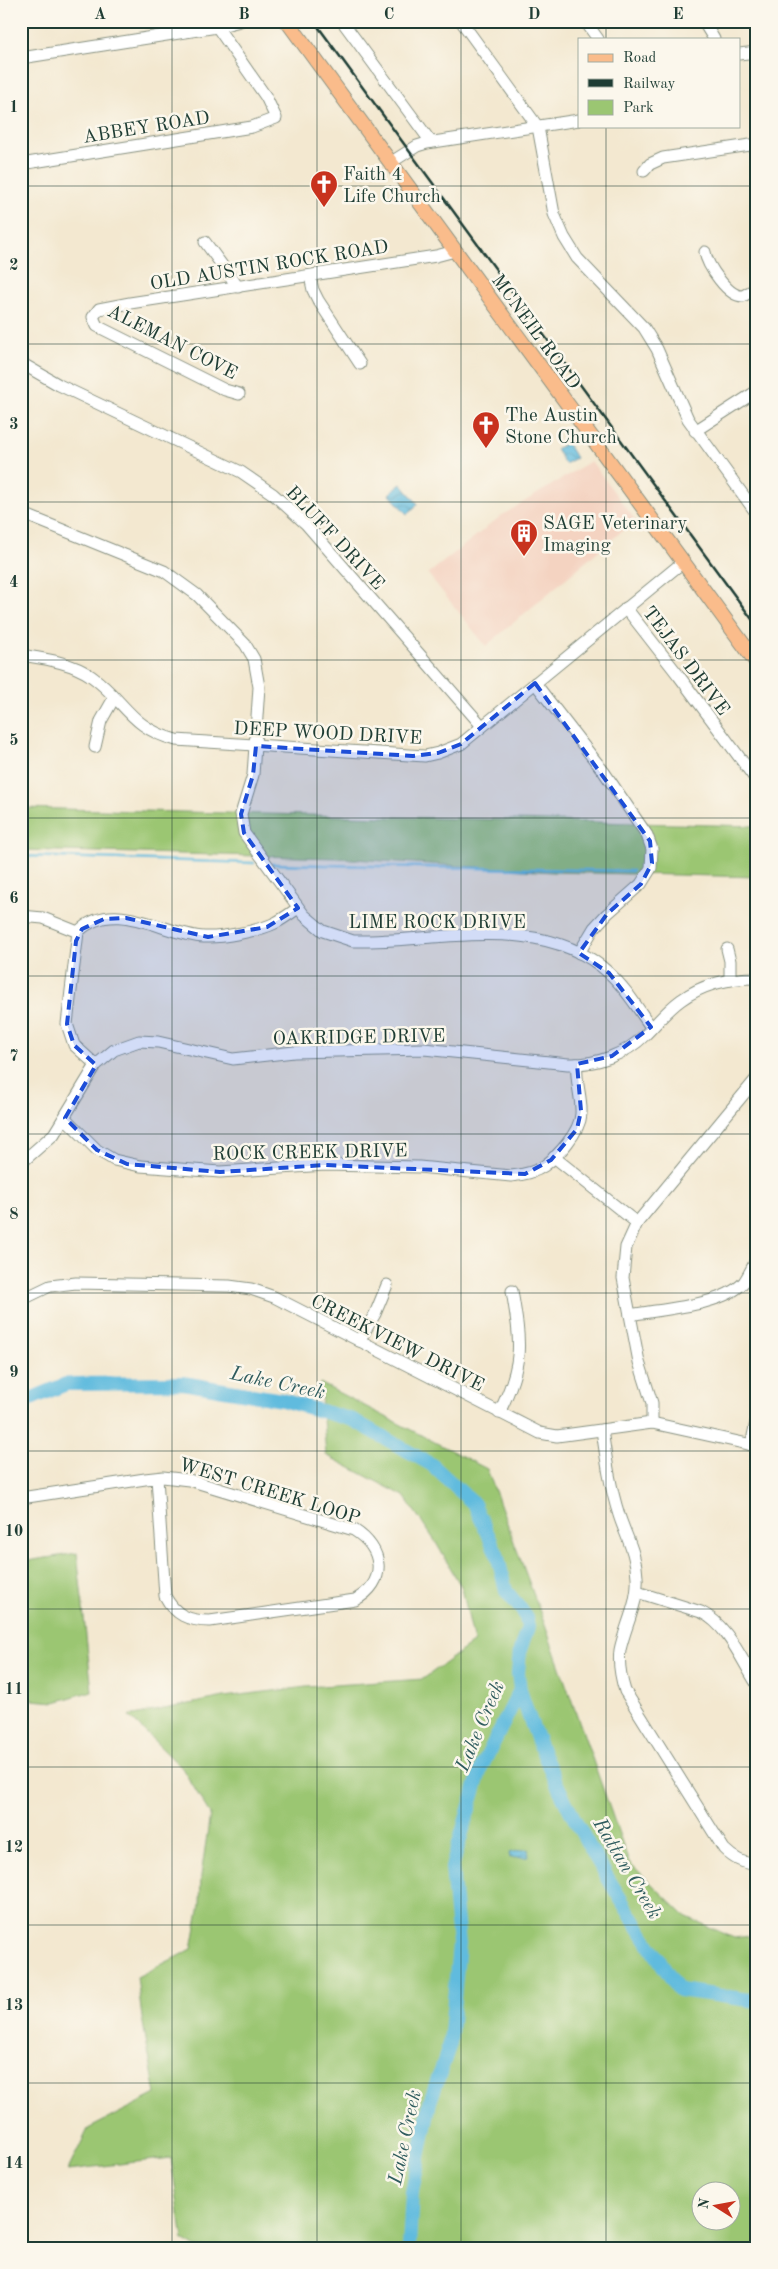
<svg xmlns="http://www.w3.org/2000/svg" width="778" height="2269" font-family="'Old Standard TT',serif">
<defs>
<pattern id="water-waves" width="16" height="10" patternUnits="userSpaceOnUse" patternTransform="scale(1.25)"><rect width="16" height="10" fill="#60bbde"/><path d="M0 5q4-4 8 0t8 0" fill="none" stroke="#4f99b5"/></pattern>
</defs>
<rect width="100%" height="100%" fill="#fbf7ec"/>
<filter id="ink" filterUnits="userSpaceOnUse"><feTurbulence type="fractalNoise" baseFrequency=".02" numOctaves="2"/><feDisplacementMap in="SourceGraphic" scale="10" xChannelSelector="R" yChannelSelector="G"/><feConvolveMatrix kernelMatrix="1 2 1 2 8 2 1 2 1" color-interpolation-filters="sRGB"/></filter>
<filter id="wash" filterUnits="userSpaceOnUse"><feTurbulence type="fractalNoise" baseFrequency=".0096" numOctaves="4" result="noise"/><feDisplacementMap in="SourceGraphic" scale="20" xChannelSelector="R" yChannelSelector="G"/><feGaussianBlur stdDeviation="1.12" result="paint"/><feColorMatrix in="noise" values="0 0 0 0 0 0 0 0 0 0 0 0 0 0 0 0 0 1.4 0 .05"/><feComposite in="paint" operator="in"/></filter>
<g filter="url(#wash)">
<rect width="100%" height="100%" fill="#f3e8d0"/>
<polygon fill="#f4d3c1" points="591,461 635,520 486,646 428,574 501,516"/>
<g fill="#9bc672" stroke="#5d8253" fill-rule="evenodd">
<polygon points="21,808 757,826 757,877 553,872 337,858 21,850"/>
<path d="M320,1383L487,1469L546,1628L629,1862L685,1916L734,1938L757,1935V2248H197L183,2240L171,2158L68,2170L88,2129L156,2094L142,2018L137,1977L192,1949L200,1904L201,1876L210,1814L182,1768L129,1716L224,1697L306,1687L423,1679L474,1642L462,1588L435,1541L404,1496L326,1455ZM700,2192H730V2222H700Z"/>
<polygon points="77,1553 92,1691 55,1702 21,1699 21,1562"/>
</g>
<g fill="url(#water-waves)" stroke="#407c89">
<polygon points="567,443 576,458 565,464 556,449"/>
<polygon points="401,484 418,504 407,514 389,494"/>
<polygon points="528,1849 529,1857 510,1858 509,1853"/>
</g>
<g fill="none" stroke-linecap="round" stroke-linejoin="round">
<g stroke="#60bbde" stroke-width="2.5">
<polyline points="21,856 254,863"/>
<polyline points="272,864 632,871"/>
</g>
<g stroke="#60bbde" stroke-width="14">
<polyline points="21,1403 66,1384 183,1383 282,1400 353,1420 432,1465 474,1504 497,1554 506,1591 525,1614 528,1627 520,1650 518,1673 520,1690 481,1768 452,1867 459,1944 450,2044 430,2102 412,2192 409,2248"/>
<path d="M520,1690C553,1798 617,1896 679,1990L757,2001"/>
</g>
</g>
</g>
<g filter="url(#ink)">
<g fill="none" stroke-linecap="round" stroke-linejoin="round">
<g stroke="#899282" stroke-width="13">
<g id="minor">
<polyline points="342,21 431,142"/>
<polyline points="461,21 538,127 554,214 564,237 577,258 644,328 657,349 688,419 757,514"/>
<polyline points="585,21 598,39"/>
<polyline points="703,21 714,39"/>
<polyline points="739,54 757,52"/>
<polyline points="21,58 217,27 240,21"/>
<polyline points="390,163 417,146 427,143 579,120"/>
<polyline points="21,164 252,127 276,118 266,97 213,21"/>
<polyline points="644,171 650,164 663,158 757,144"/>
<polyline points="205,242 238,287"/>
<path d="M705,252C707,265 728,297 743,296L757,288"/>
<polyline points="310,276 313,290 318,300 360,364"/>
<polyline points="21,363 59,385 241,472 273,494 306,524 482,726"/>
<polyline points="239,394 225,390 97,326 93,317 99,309 130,303 436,256 455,251"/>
<polyline points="695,431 757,391"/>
<path d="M21,513L164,571L197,595L245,644L254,659L259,687L253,775L241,814L244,833L304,915L323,931L353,941C435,943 542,911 609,973C626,988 638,1009 651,1027"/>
<polyline points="626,608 679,676 757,781"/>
<path d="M21,655C45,659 71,662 91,676C125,700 130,728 176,740L425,756L438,753L461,744L683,562"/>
<polyline points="535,683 604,772 647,835 652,849 651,868 641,884 607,914 594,928 579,953"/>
<polyline points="95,747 101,721 114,698"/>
<polyline points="21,916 43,918 78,932"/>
<path d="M78,932C114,896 164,935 204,937C221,938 259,931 275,923C283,919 291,913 298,908"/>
<polyline points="78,932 67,1024 74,1045 96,1065"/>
<polyline points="727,949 730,961 730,980"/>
<path d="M65,1118L97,1150L114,1160L140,1166L220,1172L325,1165L419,1167L511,1176C522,1175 534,1173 544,1166C558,1156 580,1132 581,1114C582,1097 575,1081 577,1064"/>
<polyline points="554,1157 637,1223"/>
<path d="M21,1163L54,1134L96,1065L114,1050L139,1041L158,1042L233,1059L294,1052L424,1049L568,1064C596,1065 625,1055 645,1035C657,1023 667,1010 681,1000C703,984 729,978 757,978"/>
<polyline points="21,1300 50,1286 76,1283 229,1286 251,1289 274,1297 540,1433 557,1436 652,1423 757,1446"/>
<path d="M630,1315C661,1309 723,1306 744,1282C749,1275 753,1266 757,1258"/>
<polyline points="359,1341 375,1314 387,1285"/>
<path d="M499,1413C524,1363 521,1344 512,1291"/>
<polyline points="652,1423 652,1403 639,1362 623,1278 626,1247 637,1223 757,1078"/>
<path d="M602,1430C606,1458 610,1487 619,1515C626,1537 636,1552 637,1577C639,1602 625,1626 620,1650C618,1665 621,1678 625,1691L724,1849C734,1859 743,1863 757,1865"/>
<polyline points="751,1445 757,1418"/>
<path d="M21,1498L145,1479L163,1477L189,1480L354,1530C384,1549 388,1582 355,1600L210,1621C188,1621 175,1615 165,1596L157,1478"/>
<path d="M637,1592L701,1612C728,1625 742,1661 757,1684"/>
</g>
</g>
<g stroke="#899282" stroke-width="16">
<polyline id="major" points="287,21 757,663"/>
</g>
<use href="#minor" stroke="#fff" stroke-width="11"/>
<use href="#major" stroke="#fabc8b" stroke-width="14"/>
<polyline stroke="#1f3d34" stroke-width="2.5" points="314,21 757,626"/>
</g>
</g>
<path fill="#1d4ed8" fill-opacity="0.2" stroke="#1d4ed8" stroke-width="4" stroke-dasharray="10 6" stroke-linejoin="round" d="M535,683L650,841L652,863L641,884L607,914L579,953L609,973L651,1027L612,1056L577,1064L581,1111L577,1129L551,1160L525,1174L325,1165L220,1172L127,1164L97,1150L65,1118L96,1065L74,1045L67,1024L76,941L82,929L104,919L126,918L208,937L267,927L298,908L244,833L241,814L253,775L256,746L413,756L438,753L461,744Z"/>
<path fill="none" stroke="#1f3d34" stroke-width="1" stroke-opacity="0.55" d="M172,21V2248M317,21V2248M461,21V2248M606,21V39M606,126V2248M21,186H757M21,344H757M21,502H757M21,660H757M21,818H757M21,976H757M21,1134H757M21,1293H757M21,1451H757M21,1609H757M21,1767H757M21,1925H757M21,2083H757"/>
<defs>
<g id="church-pin" transform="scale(1.4375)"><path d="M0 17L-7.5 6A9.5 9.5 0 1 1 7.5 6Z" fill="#c8321e" stroke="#fbf7ec"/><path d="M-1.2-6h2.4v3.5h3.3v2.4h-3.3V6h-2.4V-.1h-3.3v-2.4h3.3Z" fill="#fff"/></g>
<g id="building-pin" transform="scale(1.4375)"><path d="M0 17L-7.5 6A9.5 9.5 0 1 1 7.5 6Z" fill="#c8321e" stroke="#fbf7ec"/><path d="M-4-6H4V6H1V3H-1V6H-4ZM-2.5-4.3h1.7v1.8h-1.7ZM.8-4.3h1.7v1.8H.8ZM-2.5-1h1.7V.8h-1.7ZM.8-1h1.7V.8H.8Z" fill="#fff"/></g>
</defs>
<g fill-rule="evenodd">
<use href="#church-pin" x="324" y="184"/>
<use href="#church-pin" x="486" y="425"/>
<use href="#building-pin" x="524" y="533"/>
</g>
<g text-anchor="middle" stroke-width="5" stroke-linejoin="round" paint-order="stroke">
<g font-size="19" fill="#1f3d34" stroke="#fbf7ec">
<text transform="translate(146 126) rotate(-9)" y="7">ABBEY ROAD</text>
<text transform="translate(269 264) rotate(-9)" y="7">OLD AUSTIN ROCK ROAD</text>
<text transform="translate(537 331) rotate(54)" y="7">MCNEIL ROAD</text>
<text transform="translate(173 341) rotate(27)" y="7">ALEMAN COVE</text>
<text transform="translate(336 537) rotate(47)" y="7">BLUFF DRIVE</text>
<text transform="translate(687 660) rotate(53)" y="7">TEJAS DRIVE</text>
<text transform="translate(328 732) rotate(3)" y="7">DEEP WOOD DRIVE</text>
<text x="437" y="928">LIME ROCK DRIVE</text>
<text transform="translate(359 1036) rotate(-1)" y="7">OAKRIDGE DRIVE</text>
<text transform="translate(310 1151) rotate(-1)" y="7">ROCK CREEK DRIVE</text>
<text transform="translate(398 1342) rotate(27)" y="7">CREEKVIEW DRIVE</text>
<text transform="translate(270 1490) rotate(17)" y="7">WEST CREEK LOOP</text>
</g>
<g font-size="19" fill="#1f3d34" stroke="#fbf7ec" text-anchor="start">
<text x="343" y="180">Faith 4<tspan x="343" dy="22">Life Church</tspan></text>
<text x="505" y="421">The Austin<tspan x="505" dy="22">Stone Church</tspan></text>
<text x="543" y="529">SAGE Veterinary<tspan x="543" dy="22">Imaging</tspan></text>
</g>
<g font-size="20" font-style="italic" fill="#2f5c5e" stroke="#fbf7ec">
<text transform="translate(278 1382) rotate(12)" y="7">Lake Creek</text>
<text transform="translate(479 1726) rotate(-67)" y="7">Lake Creek</text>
<text transform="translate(628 1868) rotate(59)" y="7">Rattan Creek</text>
<text transform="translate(404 2137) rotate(-78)" y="7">Lake Creek</text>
</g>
</g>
<rect width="778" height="2269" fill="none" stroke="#fbf7ec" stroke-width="55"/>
<rect x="578" y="38" width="162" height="90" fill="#fbf7ec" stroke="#a3ada2"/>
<rect x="588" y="54" width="25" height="8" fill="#fabc8b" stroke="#a3ada2"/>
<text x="623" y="62" font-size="15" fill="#1f3d34">Road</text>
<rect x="588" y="79" width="25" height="8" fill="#1f3d34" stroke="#a3ada2"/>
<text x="623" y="88" font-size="15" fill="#1f3d34">Railway</text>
<rect x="588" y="100" width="25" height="15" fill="#9bc672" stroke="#a3ada2"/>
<text x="623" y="112" font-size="15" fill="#1f3d34">Park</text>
<g transform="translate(716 2206) rotate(281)"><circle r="24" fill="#fbf7ec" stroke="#a3ada2"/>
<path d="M0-4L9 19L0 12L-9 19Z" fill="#c8321e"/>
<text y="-8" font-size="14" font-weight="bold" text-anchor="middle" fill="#1f3d34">N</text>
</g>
<rect x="28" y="28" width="722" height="2214" fill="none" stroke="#1f3d34" stroke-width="2"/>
<g font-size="16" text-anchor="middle" font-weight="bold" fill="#1f3d34">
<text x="100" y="19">A</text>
<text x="244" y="19">B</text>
<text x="389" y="19">C</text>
<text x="534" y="19">D</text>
<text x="678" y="19">E</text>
<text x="14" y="112">1</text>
<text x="14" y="270">2</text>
<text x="14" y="429">3</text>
<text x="14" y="587">4</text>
<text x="14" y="745">5</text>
<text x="14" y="903">6</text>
<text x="14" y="1061">7</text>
<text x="14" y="1219">8</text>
<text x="14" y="1377">9</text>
<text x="14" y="1536">10</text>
<text x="14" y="1694">11</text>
<text x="14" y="1852">12</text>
<text x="14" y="2010">13</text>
<text x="14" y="2168">14</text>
</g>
</svg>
